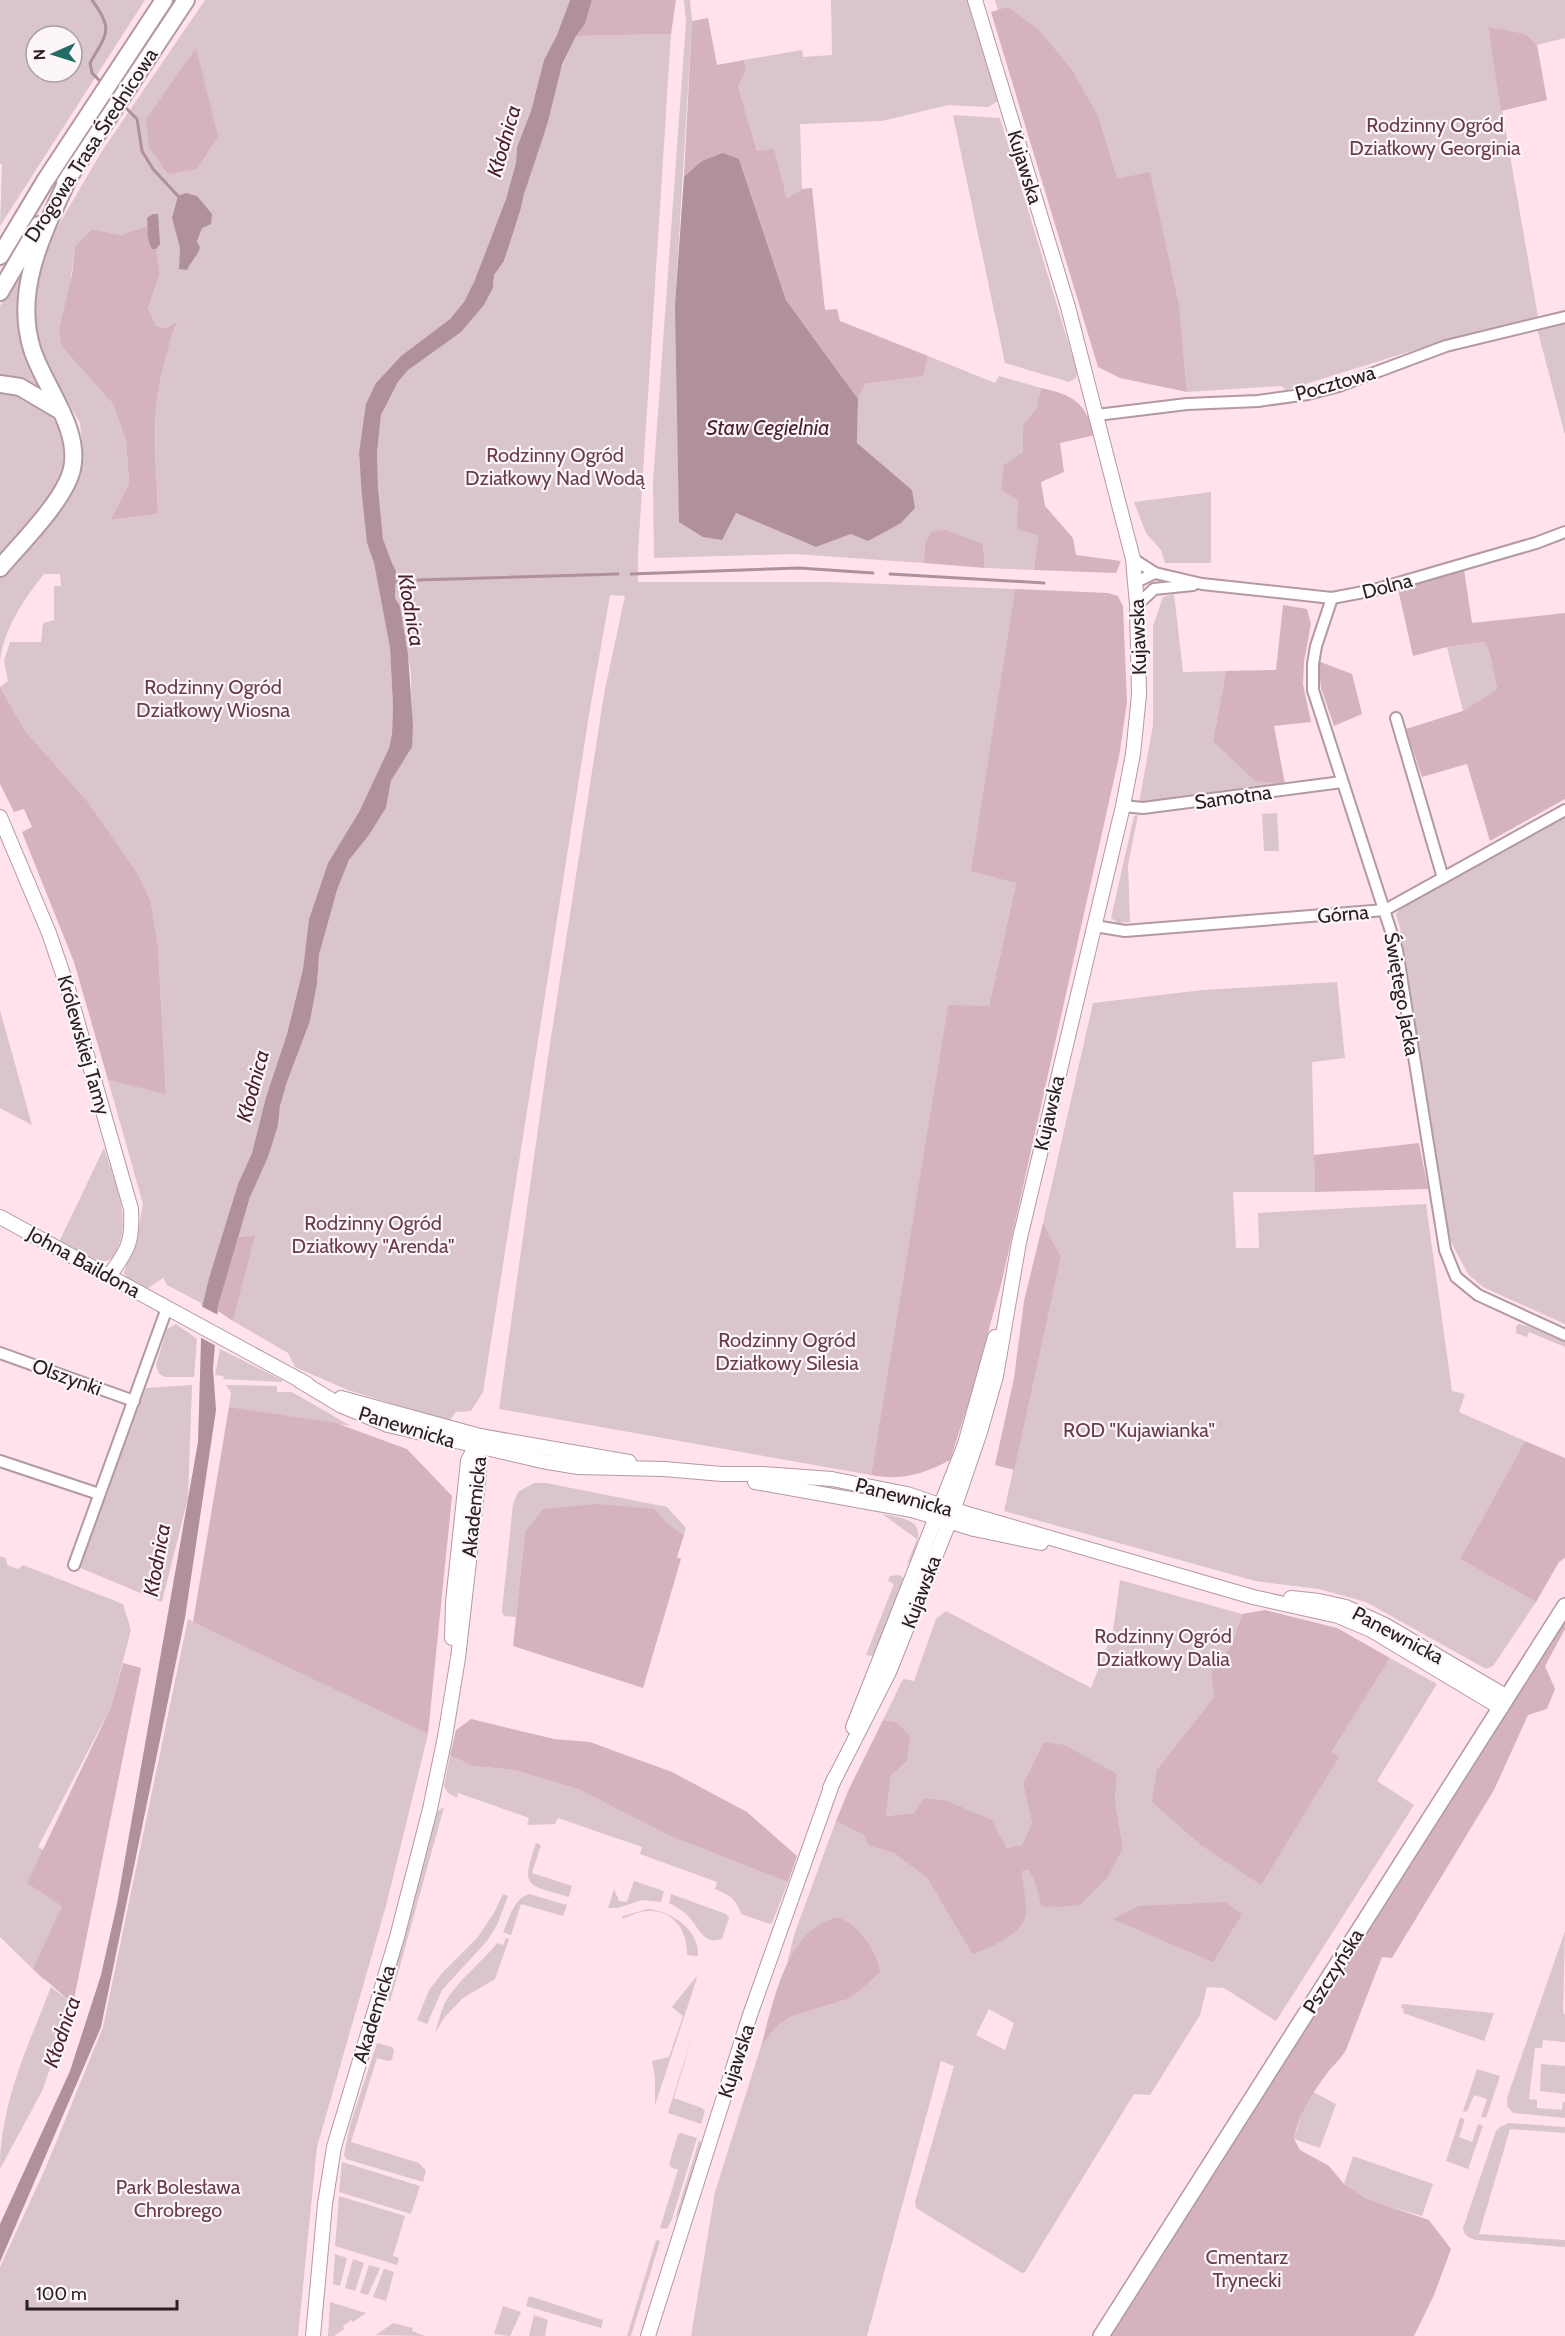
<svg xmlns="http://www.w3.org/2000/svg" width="1565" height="2336" font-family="Cabin,sans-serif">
<rect width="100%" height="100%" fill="#ffe2ec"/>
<g fill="#d9c5cb" fill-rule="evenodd">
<path d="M0,0H145L0,226L2,164H0ZM36,36H72V72H36Z"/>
<path d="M205,0H570L557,35L544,60L531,111L517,147L516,163L506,199L474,282L464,303L450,319L401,356L376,383L359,453L367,543L374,563L390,648L393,707L392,734L389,748L359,812L328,863L309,919L303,969L287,1034L266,1097L252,1153L238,1184L209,1278L202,1307L201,1303L167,1285L163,1278L147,1289L128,1279L124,1273L127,1263L136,1245L143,1204L108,1080L166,1093L158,946L151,902L138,874L88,802L26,732L0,687L8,681L4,661L10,642H41L43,623L54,620V586H61L60,574H44C24,599 3,630 0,662V578L64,506L78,481L83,454L80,423L51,373L39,347L33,309L35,278L45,248L102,151ZM197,196C208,211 203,226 197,243L200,247L192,259L180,248L172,218ZM147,218L160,243L156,249L160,274L148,308L156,326L166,328L177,323C170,342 162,362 159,382C152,425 157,470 158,514L112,520L129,484L126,441L113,404L62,347L75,246L92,229L121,235L147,226Z"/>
<polygon points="684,0 690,0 692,21 675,305 736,513 816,547 851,534 912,490 857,443 858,399 865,384 922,376 928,356 995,383 999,376 1041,388 1036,409 1023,425 1023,452 1018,500 1038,535 1034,570 985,568 983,544 925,543 924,563 794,554 654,558 653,482 686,22"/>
<polygon points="831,0 967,0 998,101 988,107 948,105 882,121 800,124 802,189 787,200 774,150 757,151 738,86 746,71 744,60 802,50 803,57 832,55"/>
<polygon points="995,0 1565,0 1565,38 1537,45 1526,34 1488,28 1538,317 1447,340 1286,390 1281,386 1187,392 1182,337 1096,353"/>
<polygon points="671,34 638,552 638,582 829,582 1015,589 972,871 1016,882 989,1006 948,1006 871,1475 499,1409 548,1057 604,694 625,596 610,595 589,715 483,1392 471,1411 456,1412 449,1421 348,1390 295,1367 288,1353 233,1321 254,1235 238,1237 250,1197 278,1125 280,1106 287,1082 310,1021 317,984 319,955 337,890 349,860 369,835 386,808 391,781 412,747 411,673 400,606 395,598 396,571 392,563 383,539 378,488 377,453 381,415 398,382 408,370 484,305 493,288 494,275 504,261 535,156 548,122 561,69 576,36"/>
<polygon points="953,115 1000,118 1077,371 1076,378 1069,382 1005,363"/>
<polygon points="25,264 22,285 47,393 0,380 0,306"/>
<polygon points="1565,322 1565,435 1537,328"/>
<polygon points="0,390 14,391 48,411 58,427 64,447 64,463 54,490 0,560"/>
<polygon points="1211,492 1211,563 1165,563 1161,550 1146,533 1134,502"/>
<polygon points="1174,594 1183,672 1226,671 1213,741 1285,784 1139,803 1153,725 1153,626 1163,597"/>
<polygon points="1484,642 1489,651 1497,689 1463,711 1447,647"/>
<polygon points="1277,813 1279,851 1264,851 1262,814"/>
<polygon points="1138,815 1128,865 1130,922 1118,923 1111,918 1134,816"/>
<polygon points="1565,817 1565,1324 1483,1287 1468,1274 1450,1240 1400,928 1396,914 1401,907"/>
<polygon points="1337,982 1345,1058 1312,1062 1315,1192 1233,1192 1236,1248 1259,1248 1258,1213 1426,1204 1452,1391 1465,1394 1459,1412 1525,1441 1460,1559 1536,1602 1493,1666 1486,1669 1366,1602 1319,1589 1255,1581 1004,1511 1061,1257 1043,1223 1093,1003 1203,990"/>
<polygon points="0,1010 32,1125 0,1108"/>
<path d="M104,1148C114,1181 133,1220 116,1252C113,1258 109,1262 102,1261C88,1259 72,1248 59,1242Z"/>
<polygon points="176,1324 197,1339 194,1377 165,1377 159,1374 156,1365 167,1329"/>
<polygon points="1519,1324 1529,1326 1565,1342 1565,1347 1529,1332 1527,1337 1516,1333 1516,1326"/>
<polygon points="220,1349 282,1380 282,1382 223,1379 224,1376 215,1375"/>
<polygon points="192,1385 188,1498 162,1602 78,1567 146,1388"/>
<polygon points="226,1385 277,1386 277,1392 291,1392 297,1395 351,1426 229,1407 231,1393"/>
<polygon points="534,1483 546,1483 667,1507 686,1528 684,1535 668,1524 655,1509 525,1532 516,1617 504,1616 502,1611 513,1504 518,1492"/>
<path d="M882,1514C920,1520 926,1526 910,1562L907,1564L917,1539Z"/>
<polygon points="0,1556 6,1558 7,1565 18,1569 23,1565 123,1604 131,1630 111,1707 38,1847 84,1873 44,1980 0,1937"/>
<polygon points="900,1575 904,1579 873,1656 866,1655 894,1584 888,1581 890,1576"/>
<path d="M1120,1580L1242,1614L1232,1644L1211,1672L1214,1697L1157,1769L1339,1758L1330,1752L1390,1658L1437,1684L1377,1781L1414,1805L1276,2021L1224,1988L1207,1987L1200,2015L1150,2095L1134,2094L1025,2272L1022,2273L916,2208L915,2202L954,2066L941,2061L867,2336H691L715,2192L761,2046L778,2025L792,2016L848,1999L857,1993L880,1971C879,1951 857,1923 838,1917C815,1929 800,1941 787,1963L795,1932L836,1821L865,1835L869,1846L894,1853L927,1878L972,1954L1022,1888L1021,1871L1029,1870L1036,1886L1041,1906L1123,1848L1115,1801L1117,1774L1044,1743L1023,1784L1032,1823L1022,1845L1007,1848L992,1820L914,1813L886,1816L891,1776L907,1761L896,1722L883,1720L903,1679L914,1681L936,1619L946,1611L1091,1688L1113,1631ZM989,2009L1014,2023L1005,2050L976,2035Z"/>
<polygon points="188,1619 428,1734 387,1902 317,2147 298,2336 0,2336 0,2267 46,2167 103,2027"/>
<path d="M450,1755L472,1766L514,1770L578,1789L672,1837L788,1882L772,1923L770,1924L741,1914C736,1898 729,1895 715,1889L717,1882L640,1854L642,1847L558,1818L555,1824L527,1825L529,1818L458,1793L457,1798L448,1793L444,1786Z"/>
<polygon points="444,1807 390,2002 386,1995 435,1813"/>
<path d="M536,1843L541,1845L532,1873L572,1886L569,1897C527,1884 520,1889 536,1843Z"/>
<polygon points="634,1881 664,1891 661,1902 642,1900 618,1908 608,1908 614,1889 619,1901 627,1902"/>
<polygon points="503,1894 508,1896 497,1925 487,1941 442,1990 427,2024 417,2020 429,1990 443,1972 478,1937 495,1911"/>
<path d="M529,1894L567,1905L563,1916L521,1904L511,1935L503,1932C510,1918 513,1899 529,1894Z"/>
<path d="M671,1894L726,1914L729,1918L722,1939C703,1945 700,1929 689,1917C683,1911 677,1907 669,1903Z"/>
<path d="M648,1909C671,1911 700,1930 698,1956L687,1955C688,1932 674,1910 649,1911C639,1911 630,1916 622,1919L623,1916Z"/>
<polygon points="1565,1931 1563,2013 1565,2014 1565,2042 1543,2040 1542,2048 1535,2048 1529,2099 1537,2100 1537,2108 1562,2110 1563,2102 1565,2102 1565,2118 1513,2113 1507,2106 1507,2098"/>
<path d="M506,1938L509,1939L495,1979L463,1998L444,2018L435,2033C438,2023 440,2014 444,2005C456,1981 481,1964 497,1943L503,1945Z"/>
<polygon points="696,1977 697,1978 655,2105 655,2077 652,2061 669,2057 683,2016 672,2007"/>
<path d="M51,1987L73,2004L42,2091L0,2169C0,2104 28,2046 51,1987Z"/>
<polygon points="1402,2004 1494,2013 1484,2041 1403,2013 1404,2009 1401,2008"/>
<polygon points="693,2033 674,2098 702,2108 705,2111 701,2124 668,2113"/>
<polygon points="377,2043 392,2047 394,2050 392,2060 389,2061 377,2058 351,2142 419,2163 426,2171 423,2182 346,2159 344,2155 350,2125"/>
<polygon points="1541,2064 1565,2066 1565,2094 1540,2091"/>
<polygon points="1477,2069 1500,2076 1486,2118 1481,2117 1487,2099 1474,2095 1467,2112 1463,2111"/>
<polygon points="1313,2092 1336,2104 1320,2148 1294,2139 1303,2109"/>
<polygon points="1460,2118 1465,2119 1459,2137 1472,2142 1478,2124 1483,2126 1468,2169 1446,2161"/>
<path d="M1509,2123L1565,2127V2133L1510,2129L1479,2234L1565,2240V2247L1476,2240C1469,2238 1464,2236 1463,2228L1496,2131L1500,2127Z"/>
<polygon points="681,2133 697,2138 672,2219 667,2229 660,2228 678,2170 671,2167 669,2164 678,2134"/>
<polygon points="699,2140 702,2145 683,2206 675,2219"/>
<polygon points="1353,2156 1433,2184 1422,2216 1366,2200 1344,2184"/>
<polygon points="342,2162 420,2186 411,2214 339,2192"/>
<polygon points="339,2196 405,2216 393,2256 399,2258 397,2265 335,2246"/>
<polygon points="656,2240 660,2241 631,2336 627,2336"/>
<polygon points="335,2254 347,2258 340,2286 333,2284"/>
<polygon points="353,2259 364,2263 355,2291 345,2288"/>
<polygon points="369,2265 380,2268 368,2295 360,2293"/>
<polygon points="384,2269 394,2272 386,2301 373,2297"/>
<polygon points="529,2296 603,2320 601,2328 526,2306"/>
<polygon points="330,2302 366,2313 353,2322 351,2320 343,2326 344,2329 334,2336 328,2336"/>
<polygon points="503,2306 521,2312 510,2336 494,2334"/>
<polygon points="534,2315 548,2320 545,2336 529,2336"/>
<polygon points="393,2323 413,2328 412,2331 425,2336 376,2335"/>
</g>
<g fill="#d4b3be">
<polygon points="592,0 676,0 671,34 576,36 585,24"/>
<polygon points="1008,7 1039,30 1072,70 1098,116 1117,179 1150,172 1179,306 1187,392 1120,378 1098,367 991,12"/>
<polygon points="708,18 717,65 744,60 746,71 738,86 757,151 774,149 787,199 802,189 812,188 825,310 837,309 840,321 928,356 923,376 865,384 858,399 786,300 739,159 684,177 692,21"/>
<polygon points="1488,27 1526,34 1537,45 1547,100 1501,111"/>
<polygon points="196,48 218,136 197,169 168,174 149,147 146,119"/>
<path d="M147,226L149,244L152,249H156L160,274L148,308L156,326L166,328L177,322C170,341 164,360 160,380C151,423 157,471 158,514L111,520L129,484L126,441L113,404L62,347L59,330L72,275L75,246L92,229L121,235Z"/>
<path d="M1041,388C1073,395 1085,402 1095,435L1060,443L1064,472L1041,482L1045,506L1073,538L1076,555L1121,561L1116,573L1034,570L1038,535L1017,529L1018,500L1001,490L1004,465L1023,452V425L1036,409Z"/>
<polygon points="945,530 983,544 985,568 924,563 925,543 932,532"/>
<polygon points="1464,570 1472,623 1565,613 1565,799 1490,841 1467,764 1422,777 1406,729 1463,711 1497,689 1489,651 1484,642 1447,647 1413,656 1398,589"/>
<path d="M1015,589L1108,593L1118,596L1123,606L1127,702L1119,757L1001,1285L971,1395L950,1460C924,1474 901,1481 871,1475L948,1005L989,1006L1016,883L971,871Z"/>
<polygon points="1283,605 1307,609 1311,624 1304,662 1303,684 1311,722 1274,726 1285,784 1255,781 1213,741 1226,671 1276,670"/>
<polygon points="1318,661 1352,674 1362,714 1334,726 1321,688"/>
<polygon points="0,687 26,732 88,802 138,874 151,902 158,946 166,1094 108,1080 74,962 22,832 32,827 24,809 14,812 0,784"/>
<polygon points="1419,1143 1428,1189 1315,1192 1314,1155"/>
<polygon points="1043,1223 1061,1257 1014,1470 995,1465 1014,1378 1024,1301"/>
<polygon points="255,1235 233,1321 218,1311 218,1306 238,1237"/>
<polygon points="229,1407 336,1423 407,1449 452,1496 428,1734 193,1622"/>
<polygon points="1525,1441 1565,1458 1565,1558 1559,1562 1536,1602 1460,1559"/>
<polygon points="598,1504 655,1509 668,1524 684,1535 677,1557 681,1559 643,1688 513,1646 525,1532 543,1509"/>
<path d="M1565,1606V1629L1545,1666L1555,1689L1547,1709L1528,1715L1494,1790L1392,1958L1382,1957L1346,2050C1341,2059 1334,2064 1328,2072C1312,2094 1299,2112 1294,2139L1300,2150L1329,2166L1344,2184L1366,2199L1429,2220L1451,2249L1434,2295L1414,2336H1108Z"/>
<polygon points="1265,1610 1337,1628 1390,1658 1331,1752 1339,1757 1261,1885 1201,1845 1152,1802 1157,1769 1214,1697 1211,1672 1232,1644 1242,1614"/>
<polygon points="123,1663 141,1668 73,2004 33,1969 62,1906 27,1883 111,1707"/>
<polygon points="471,1719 554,1739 590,1742 672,1772 747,1812 797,1856 788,1882 672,1837 578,1789 514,1770 472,1766 450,1755 456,1730"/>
<path d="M883,1720L896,1722L910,1736L907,1761L891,1776L886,1816L914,1813L924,1798L947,1801L992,1820L1007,1848L1022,1845L1032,1823L1023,1784L1044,1742L1064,1745L1117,1774L1115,1801L1123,1848L1107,1878L1080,1905L1059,1907L1041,1906L1036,1886L1029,1870L1022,1871C1022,1884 1027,1899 1026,1913C1025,1934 988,1948 972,1954L927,1878L894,1853L869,1846L864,1835L836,1821L849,1789Z"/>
<polygon points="1225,1902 1242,1914 1213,1962 1113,1919 1139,1906"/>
<path d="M838,1917C857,1923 879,1951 880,1972L857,1993L848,1999L792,2016L778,2025L761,2046C774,2003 785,1929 838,1917Z"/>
</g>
<g fill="#b0909b">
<polygon points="570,0 592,0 585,24 576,36 562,65 548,122 524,194 520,211 504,261 494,275 493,288 484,305 461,332 408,370 398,382 381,415 377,453 378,488 383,539 392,563 396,571 395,598 400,606 408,654 413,726 412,747 391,781 386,808 369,835 349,860 337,890 319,955 317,984 310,1021 287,1082 280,1106 278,1125 268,1157 250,1197 218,1306 213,1369 216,1410 185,1618 101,2027 0,2262 0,2224 70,2071 101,1975 117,1904 198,1442 202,1307 209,1278 238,1184 252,1153 266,1097 287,1034 303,969 309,919 328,863 359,812 389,748 392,734 393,707 390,648 374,563 367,543 362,496 359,453 366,404 376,383 401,356 450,319 464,302 474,282 506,199 516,163 517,147 531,111 544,60 557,35"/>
<polygon points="723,153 739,159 786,300 858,399 857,443 912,490 915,508 901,523 868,541 851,534 816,547 736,513 722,540 703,537 679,522 675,305 684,177 702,161"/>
<path d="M186,193L197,196L212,214L211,224L202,228L197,242L200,247C198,256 191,261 187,270L179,269L180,248L172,218L178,196Z"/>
<path d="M153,214H158L160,244L156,249H152C146,241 148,228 147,218Z"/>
</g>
<polygon fill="#ffe2ec" points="199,1305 220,1316 218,1347 198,1336"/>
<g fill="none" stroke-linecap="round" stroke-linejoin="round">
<g stroke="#b0909b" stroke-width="3">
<path d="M92,0C114,30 107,33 90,63L92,73L103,84"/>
<polyline points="124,106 137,119 142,151 153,169 178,196"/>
<polyline points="631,574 799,568 873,573"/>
<polyline points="890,574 1044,583"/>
<polyline points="418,580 618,574"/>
<polyline points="393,582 403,581"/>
</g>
<g stroke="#b399a2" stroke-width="14">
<g id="minor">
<polyline points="1097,415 1187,404 1258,401 1308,394 1339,386 1446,346 1565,317"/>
<polyline points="1133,559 1155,573 1202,584 1332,598 1374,590 1536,543 1565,532"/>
<polyline points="1136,582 1155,573"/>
<polyline points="1332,598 1316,646 1313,664 1313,690 1397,950 1445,1250 1456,1277 1478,1295 1565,1335"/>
<polyline points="1137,605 1154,589 1193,585"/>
<polyline points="1396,718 1443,878"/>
<polyline points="1123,806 1143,808 1342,782"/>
<polyline points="1095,926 1125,931 1385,910 1565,810"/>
<polyline points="0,1353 134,1401"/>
<polyline points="0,1461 99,1494"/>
<polyline points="74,1565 167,1308"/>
</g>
</g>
<g stroke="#b399a2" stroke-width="16">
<g id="tertiary">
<path d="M0,817L49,933L68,989L131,1209C133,1242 128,1250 109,1276"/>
<polyline points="0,1217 307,1384"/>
<polyline points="300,1381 340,1405 388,1425 542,1461 578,1467 664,1469 722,1474 763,1474 832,1479 907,1494 954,1510 1253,1597 1338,1616 1371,1630 1501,1708"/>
<polyline points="341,1398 480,1436 629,1462"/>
<polyline points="755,1482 912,1510 974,1529 1041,1543"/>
<polyline points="1291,1598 1319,1601 1346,1607 1385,1625 1507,1697"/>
<polyline points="452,1638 453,1602 468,1461 478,1441"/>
<polyline points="853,1727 965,1444 995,1337"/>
<polyline points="830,1788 889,1672 950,1520 980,1432 996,1376 1019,1242 1123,806 1133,754 1139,695 1137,605 1133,559 1068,307 975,0"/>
<polyline points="313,2336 325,2204 334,2147 397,1937 430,1809 445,1737 458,1658 479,1474 480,1436"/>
<polyline points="648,2336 750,2015 834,1779"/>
</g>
</g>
<g stroke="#b399a2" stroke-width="18">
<polyline id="secondary" points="1101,2336 1565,1606"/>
</g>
<g stroke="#b399a2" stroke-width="20">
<g id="primary">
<polyline points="65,183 186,0"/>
<polyline points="0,256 45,181 164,0"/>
<polyline points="0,292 39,225"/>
<polyline points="0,384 20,387 59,410"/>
<path d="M0,568C21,543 65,500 72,469C81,428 44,387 32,349C13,288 45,229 70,175"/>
</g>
</g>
<use href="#minor" stroke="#fff" stroke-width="10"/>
<use href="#tertiary" stroke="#fff" stroke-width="14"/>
<use href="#secondary" stroke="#fff" stroke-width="15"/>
<use href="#primary" stroke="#fff" stroke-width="16"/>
</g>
<g text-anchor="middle" stroke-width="4.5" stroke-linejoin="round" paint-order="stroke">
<g font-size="20" fill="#6b3b4e" stroke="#fcf6f8">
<text x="1435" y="132">Rodzinny Ogród<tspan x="1435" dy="23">Działkowy Georginia</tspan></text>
<text x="555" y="462">Rodzinny Ogród<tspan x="555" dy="23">Działkowy Nad Wodą</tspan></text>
<text x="213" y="694">Rodzinny Ogród<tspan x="213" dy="23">Działkowy Wiosna</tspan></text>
<text x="373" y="1230">Rodzinny Ogród<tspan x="373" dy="23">Działkowy "Arenda"</tspan></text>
<text x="787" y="1347">Rodzinny Ogród<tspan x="787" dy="23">Działkowy Silesia</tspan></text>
<text x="1139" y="1437">ROD "Kujawianka"</text>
<text x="1163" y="1643">Rodzinny Ogród<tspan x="1163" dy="23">Działkowy Dalia</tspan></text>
<text x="178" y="2194">Park Bolesława<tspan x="178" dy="23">Chrobrego</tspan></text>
<text x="1247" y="2264">Cmentarz<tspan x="1247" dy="23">Trynecki</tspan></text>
</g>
<g font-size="20" fill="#2a2024" stroke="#fcf6f8">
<text transform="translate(91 145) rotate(-57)" y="7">Drogowa Trasa Średnicowa</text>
<text transform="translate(1025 167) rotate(73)" y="7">Kujawska</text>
<text transform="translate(1335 383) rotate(-16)" y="7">Pocztowa</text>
<text transform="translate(1387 586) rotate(-15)" y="7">Dolna</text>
<text transform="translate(1138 637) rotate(-92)" y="7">Kujawska</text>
<text transform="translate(1233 797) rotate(-8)" y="7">Samotna</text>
<text transform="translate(1343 914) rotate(-5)" y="7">Górna</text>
<text transform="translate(1402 994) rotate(80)" y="7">Świętego Jacka</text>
<text transform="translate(84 1045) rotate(74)" y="7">Królewskiej Tamy</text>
<text transform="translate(1049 1113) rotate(-77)" y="7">Kujawska</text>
<text transform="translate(84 1262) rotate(29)" y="7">Johna Baildona</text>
<text transform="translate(67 1377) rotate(20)" y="7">Olszynki</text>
<text transform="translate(407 1427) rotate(17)" y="7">Panewnicka</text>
<text transform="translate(904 1497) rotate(15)" y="7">Panewnicka</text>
<text transform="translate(474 1507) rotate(-84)" y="7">Akademicka</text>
<text transform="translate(921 1592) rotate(-69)" y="7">Kujawska</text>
<text transform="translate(1398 1635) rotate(28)" y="7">Panewnicka</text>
<text transform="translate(1333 1971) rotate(-58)" y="7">Pszczyńska</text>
<text transform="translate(374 2014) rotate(-73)" y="7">Akademicka</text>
<text transform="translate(736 2061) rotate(-72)" y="7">Kujawska</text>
</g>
<g font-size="21" font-style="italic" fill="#4b1f31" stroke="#fcf6f8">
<text transform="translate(504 141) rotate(-74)" y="7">Kłodnica</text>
<text x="768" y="435">Staw Cegielnia</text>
<text transform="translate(411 610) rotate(80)" y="7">Kłodnica</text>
<text transform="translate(253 1086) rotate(-75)" y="7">Kłodnica</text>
<text transform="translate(157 1560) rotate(-80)" y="7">Kłodnica</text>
<text transform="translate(62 2032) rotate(-71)" y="7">Kłodnica</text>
</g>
</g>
<g transform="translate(54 54) rotate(267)"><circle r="28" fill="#fcf6f8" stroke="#a8a0a3" stroke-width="1.5"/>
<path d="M0-4.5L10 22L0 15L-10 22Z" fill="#226c66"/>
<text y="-9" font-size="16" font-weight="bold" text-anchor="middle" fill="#2a2024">N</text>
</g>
<path d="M27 2300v9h150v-9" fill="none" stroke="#2a2024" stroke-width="3"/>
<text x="36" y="2300" font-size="18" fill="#2a2024" stroke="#fcf6f8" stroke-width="4.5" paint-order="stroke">100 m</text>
</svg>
